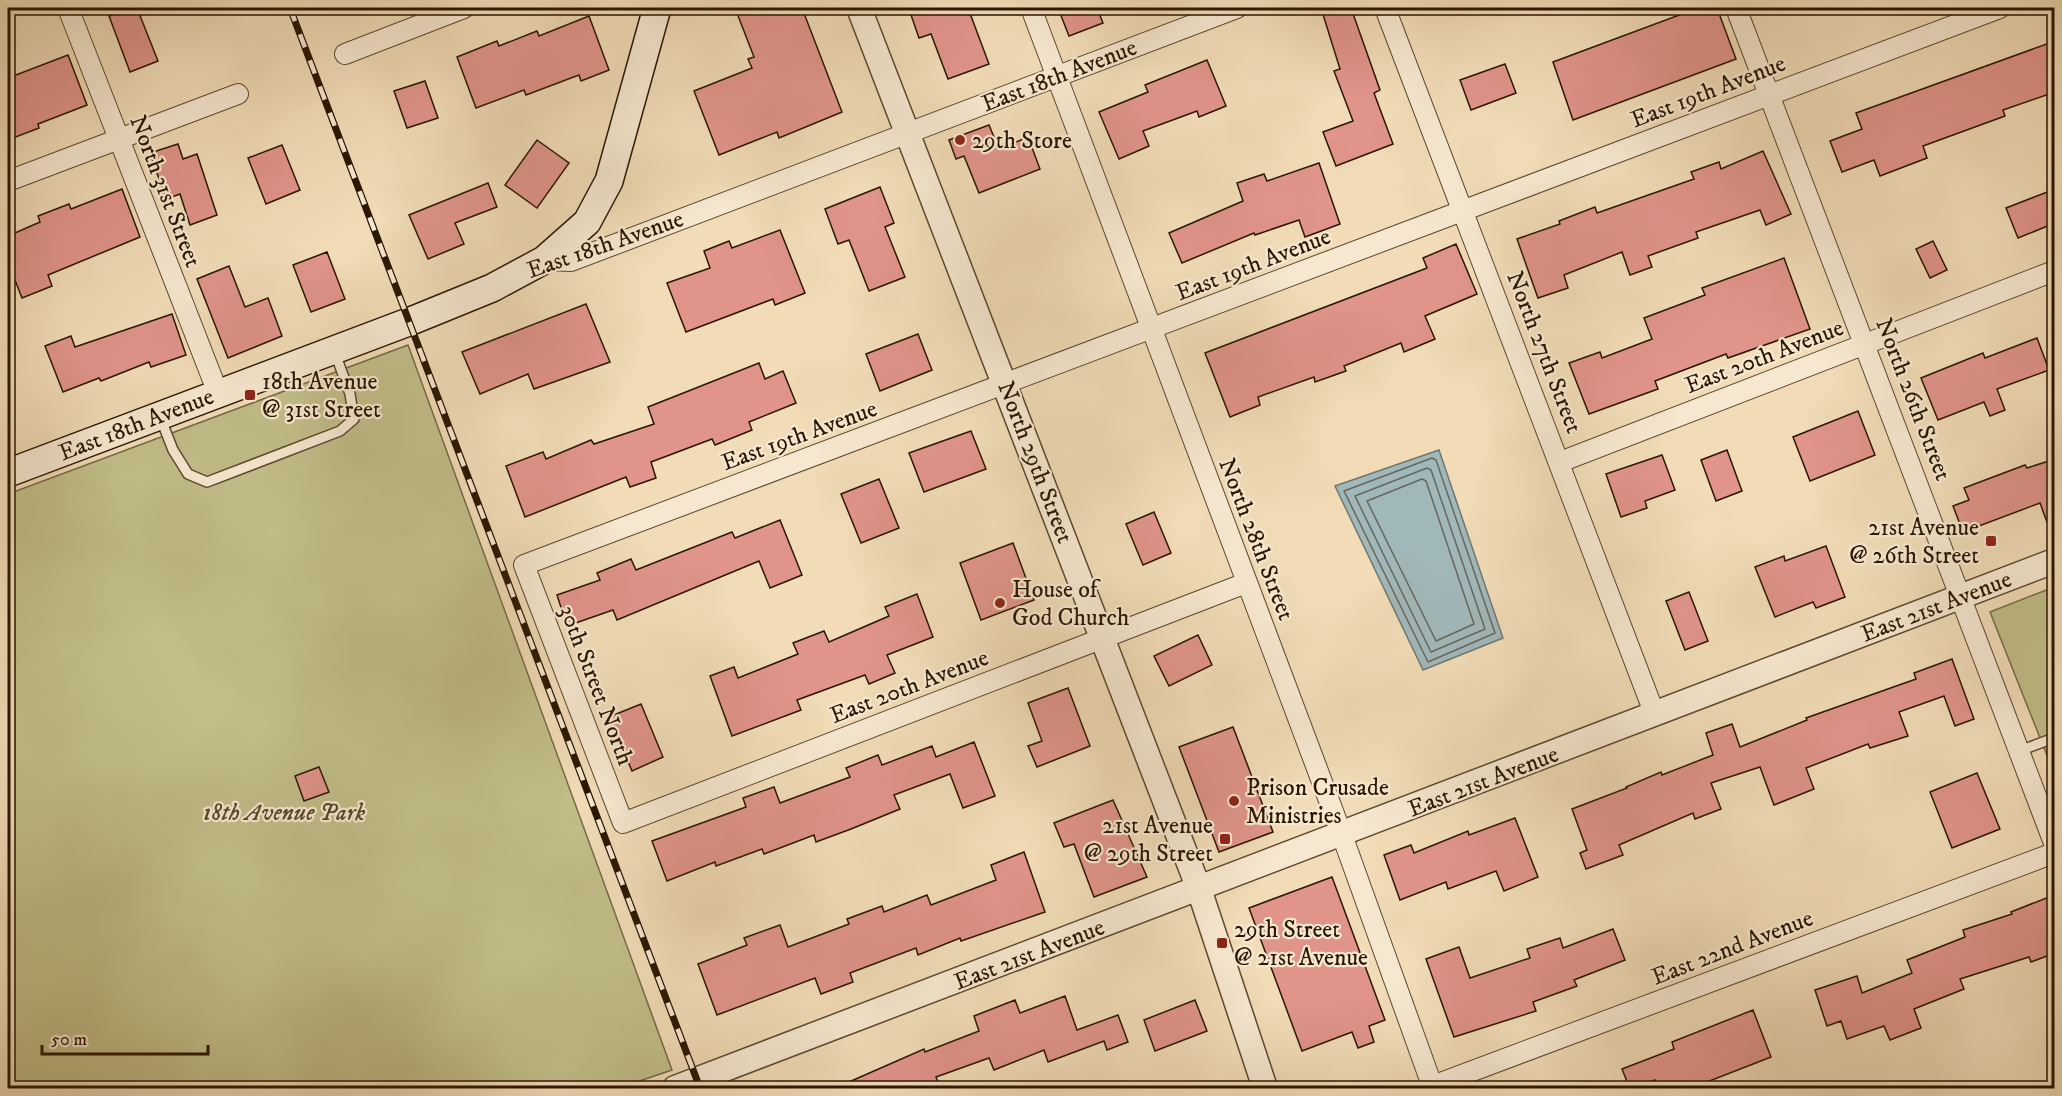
<svg xmlns="http://www.w3.org/2000/svg" width="2062" height="1096" font-family="'IM FELL DW Pica',serif">
<rect width="100%" height="100%" fill="#f1dcb7"/>
<filter id="stains"><feTurbulence type="fractalNoise" baseFrequency=".00333" numOctaves="4"/><feColorMatrix values="0 0 0 0 .2 0 0 0 0 .09 0 0 0 0 .02 0 0 0 .5 -.17"/></filter>
<radialGradient id="worn" r=".72"><stop offset=".6" stop-color="#630" stop-opacity="0"/><stop offset="1" stop-color="#630" stop-opacity=".3"/></radialGradient>
<g fill="#c1be89" stroke="#766a44" stroke-width="1.5">
<polygon points="408,345 672,1070 619,1088 8,1088 8,494"/>
<polygon points="2054,587 2054,773 1990,612"/>
</g>
<polygon fill="#a1b8ba" stroke="#717770" stroke-width="1.5" points="1439,450 1503,638 1423,670 1335,486"/>
<g fill="none" stroke-linecap="round" stroke-linejoin="round">
<g stroke="#66675d" stroke-width="1.5">
<polygon points="1432,458 1436,460 1495,633 1428,662 1344,491"/>
<polygon points="1427,468 1431,470 1485,629 1431,652 1355,496"/>
<polygon points="1422,479 1426,481 1474,624 1436,641 1367,501"/>
</g>
</g>
<g fill="#e0948a" stroke="#2a1600" stroke-width="1.5">
<polygon points="132,8 137,8 158,61 130,72 109,16"/>
<polygon points="735,8 802,8 842,112 779,138 777,132 719,155 694,91 752,68 748,59 754,57"/>
<polygon points="922,8 968,8 989,64 948,79 931,34 919,38 910,12"/>
<polygon points="1058,8 1097,8 1103,23 1069,36"/>
<polygon points="1321,8 1351,8 1380,90 1374,93 1393,144 1336,166 1323,132 1353,121 1334,71 1340,69"/>
<polygon points="1698,8 1717,8 1736,59 1573,120 1553,62"/>
<polygon points="589,16 609,70 581,81 579,75 526,95 524,90 476,108 457,57 497,41 499,46 537,31 539,36"/>
<polygon points="2055,41 2055,92 2003,110 2005,116 1923,146 1927,158 1880,176 1874,160 1842,172 1830,141 1862,129 1856,113"/>
<polygon points="68,55 87,105 38,124 39,128 8,140 8,78"/>
<polygon points="1207,60 1226,106 1199,117 1197,111 1143,131 1149,146 1119,159 1099,112 1148,92 1145,85"/>
<polygon points="1505,64 1516,93 1471,110 1460,80"/>
<polygon points="425,81 438,118 407,128 394,91"/>
<polygon points="989,125 999,149 1028,137 1040,169 979,193 964,156 956,159 949,140"/>
<polygon points="537,140 569,163 537,208 505,185"/>
<polygon points="178,144 183,159 197,154 217,215 190,225 180,194 166,199 150,153"/>
<polygon points="282,145 300,190 266,204 248,158"/>
<polygon points="1763,151 1791,214 1766,225 1760,210 1696,232 1698,238 1648,256 1652,267 1630,275 1622,252 1564,275 1568,288 1538,298 1517,239 1560,224 1559,221 1595,207 1597,213 1694,179 1691,172 1719,162 1721,169"/>
<polygon points="1319,163 1340,224 1305,237 1299,220 1255,235 1254,233 1182,263 1169,233 1243,201 1237,183 1264,174 1267,181"/>
<polygon points="488,183 497,207 455,223 464,244 428,259 409,215"/>
<polygon points="880,187 894,223 885,227 905,277 869,291 849,240 838,244 825,209"/>
<polygon points="122,189 140,237 48,275 52,286 22,298 8,262 8,236 40,222 38,216 69,204 71,209"/>
<polygon points="2055,189 2055,223 2018,238 2006,208"/>
<polygon points="780,230 805,293 775,305 773,299 686,332 667,283 710,268 704,251 729,241 732,248"/>
<polygon points="1933,241 1947,270 1930,278 1916,249"/>
<polygon points="1456,244 1477,294 1425,316 1435,339 1404,352 1401,343 1344,366 1346,371 1315,382 1314,377 1258,397 1260,405 1230,417 1205,353 1427,268 1423,258"/>
<polygon points="327,252 345,299 311,312 293,265"/>
<polygon points="1784,258 1810,329 1728,358 1726,354 1655,381 1658,389 1589,414 1569,363 1600,352 1602,358 1652,339 1644,318 1705,295 1702,288"/>
<polygon points="229,266 245,307 268,298 282,336 228,358 197,279"/>
<polygon points="586,304 610,362 534,389 528,374 480,394 462,352"/>
<polygon points="172,314 186,355 151,367 149,362 101,381 99,378 63,392 45,346 71,336 75,347"/>
<polygon points="918,334 932,370 880,391 866,354"/>
<polygon points="2037,338 2049,370 1997,389 2005,410 1990,416 1984,402 1938,420 1921,378 1983,353 1985,358"/>
<polygon points="759,363 765,379 783,371 796,403 749,422 752,430 715,445 712,439 651,462 656,478 630,487 626,477 525,517 506,466 543,452 546,459 591,440 594,444 654,424 648,407"/>
<polygon points="1858,411 1875,455 1810,481 1793,437"/>
<polygon points="971,431 986,469 924,492 909,453"/>
<polygon points="1727,450 1742,491 1716,501 1701,460"/>
<polygon points="1662,455 1675,490 1645,501 1647,508 1621,517 1606,474"/>
<polygon points="2055,459 2055,535 2052,536 2040,503 1963,532 1953,506 1969,500 1964,488 2025,465 2027,468"/>
<polygon points="879,479 899,528 861,543 841,494"/>
<polygon points="1154,512 1171,553 1143,565 1126,524"/>
<polygon points="780,520 802,575 770,588 759,561 617,620 613,610 567,626 557,595 600,580 597,573 631,559 636,570 732,532 735,538"/>
<polygon points="1013,543 1034,600 981,620 960,563"/>
<polygon points="1826,546 1845,597 1816,608 1813,602 1775,617 1755,567 1784,556 1785,561"/>
<polygon points="1689,592 1708,641 1685,650 1666,601"/>
<polygon points="917,594 933,637 887,655 895,673 869,684 865,675 797,700 801,710 732,736 710,676 734,667 738,678 798,654 793,643 824,631 829,642 889,616 885,607"/>
<polygon points="1198,635 1212,665 1169,686 1154,656"/>
<polygon points="1952,659 1974,719 1955,726 1944,696 1899,712 1908,736 1870,748 1868,744 1806,768 1814,789 1774,805 1760,767 1711,783 1721,809 1695,819 1693,813 1619,845 1623,855 1586,869 1580,853 1587,850 1572,809 1627,788 1626,787 1661,772 1662,775 1713,755 1706,733 1732,724 1740,747 1807,720 1806,718 1916,679 1914,673"/>
<polygon points="1068,688 1090,746 1037,767 1028,746 1042,741 1028,703"/>
<polygon points="641,704 663,757 632,771 609,717"/>
<polygon points="1233,727 1273,832 1219,852 1179,747"/>
<polygon points="974,742 995,796 963,808 950,774 894,795 900,809 851,829 816,842 814,835 764,854 762,849 716,866 715,862 667,881 652,841 746,807 743,798 774,787 780,803 850,777 846,768 878,755 882,765 932,746 936,757"/>
<polygon points="319,767 329,792 304,801 295,776"/>
<polygon points="1977,773 2000,829 1952,848 1930,792"/>
<polygon points="1113,800 1147,877 1094,897 1074,844 1064,847 1054,823"/>
<polygon points="1515,818 1538,877 1504,891 1496,871 1448,889 1446,882 1400,900 1384,855 1411,845 1414,853 1468,831 1469,835"/>
<polygon points="1024,852 1045,912 961,941 960,938 918,955 916,948 850,973 853,982 821,994 815,978 717,1015 698,964 747,945 744,938 780,925 788,947 849,924 847,919 882,906 884,912 927,895 931,905 996,880 991,865"/>
<polygon points="1332,877 1385,1020 1369,1026 1374,1042 1358,1048 1352,1032 1302,1051 1249,908"/>
<polygon points="2049,897 2055,912 2055,953 2031,962 2029,957 1960,979 1964,989 1914,1009 1921,1028 1890,1040 1884,1026 1847,1039 1841,1021 1827,1026 1815,990 1857,976 1862,993 1912,973 1907,960 1965,937 1963,930 2012,914 2011,912"/>
<polygon points="1613,929 1625,960 1574,980 1577,986 1533,1002 1536,1011 1454,1037 1426,959 1459,947 1470,978 1530,958 1527,949 1560,938 1563,948"/>
<polygon points="1065,996 1077,1030 1118,1015 1128,1042 1107,1050 1104,1041 1048,1062 1044,1050 994,1070 989,1058 936,1077 941,1089 833,1089 924,1049 925,1052 979,1031 974,1016 1015,1000 1020,1013"/>
<polygon points="1195,1000 1207,1031 1155,1051 1144,1020"/>
<polygon points="1753,1010 1771,1057 1689,1089 1658,1089 1655,1080 1630,1089 1622,1069 1674,1049 1672,1042"/>
</g>
<g fill="none" stroke-linecap="round" stroke-linejoin="round">
<g stroke="#5c482e" stroke-width="12">
<g id="service">
<polyline points="160,417 173,450 188,474 207,482 340,431 354,419 350,394 335,353"/>
<polyline points="2019,751 2054,738"/>
</g>
</g>
<g stroke="#5c482e" stroke-width="22">
<g id="minor">
<polyline points="68,8 218,393"/>
<polyline points="1031,8 1342,835 1433,1088"/>
<polyline points="1385,8 1655,715"/>
<polyline points="1736,8 2054,843"/>
<polyline points="345,54 464,8"/>
<polyline points="8,181 238,94"/>
<polyline points="544,260 571,261 1237,8"/>
<polyline points="1560,462 2054,271"/>
<polyline points="1246,583 623,823 524,565 2000,8"/>
<polyline points="1427,1088 2054,853"/>
</g>
</g>
<g stroke="#5c482e" stroke-width="27">
<g id="tertiary">
<polyline points="859,8 1199,889 1265,1088"/>
<polyline points="675,1088 2054,561"/>
</g>
</g>
<g stroke="#2a1600" stroke-width="30">
<polyline id="secondary" points="8,473 411,321 492,288 544,260 587,222 609,181 657,8"/>
</g>
<use href="#service" stroke="#f6e8d0" stroke-width="9"/>
<use href="#minor" stroke="#f6e8d0" stroke-width="20"/>
<use href="#tertiary" stroke="#f6e8d0" stroke-width="24"/>
<use href="#secondary" stroke="#f6e8d0" stroke-width="27"/>
<g stroke="#2a1600" stroke-width="7">
<polyline id="rail" points="290,8 700,1088"/>
</g>
<use href="#rail" stroke="#f6e8d0" stroke-width="4.5" stroke-dasharray="14" stroke-linecap="butt"/>
</g>
<g fill="#8f2418" stroke="#f6e8d0" stroke-width="2">
<circle cx="960" cy="140" r="6"/>
<rect x="244" y="389" width="12" height="12" rx="3"/>
<rect x="1985" y="535" width="12" height="12" rx="3"/>
<circle cx="1000" cy="603" r="6"/>
<circle cx="1234" cy="801" r="6"/>
<rect x="1219" y="833" width="12" height="12" rx="3"/>
<rect x="1216" y="937" width="12" height="12" rx="3"/>
</g>
<g text-anchor="middle" stroke-width="4.5" stroke-linejoin="round" paint-order="stroke">
<g font-size="24" fill="#2a1600" stroke="#f6e8d0">
<text transform="translate(1059 75) rotate(-21)" y="8">East 18th Avenue</text>
<text transform="translate(1708 91) rotate(-21)" y="8">East 19th Avenue</text>
<text transform="translate(166 191) rotate(69)" y="8">North 31st Street</text>
<text transform="translate(605 244) rotate(-19)" y="8">East 18th Avenue</text>
<text transform="translate(1253 264) rotate(-21)" y="8">East 19th Avenue</text>
<text transform="translate(1545 352) rotate(69)" y="8">North 27th Street</text>
<text transform="translate(1764 356) rotate(-21)" y="8">East 20th Avenue</text>
<text transform="translate(1914 399) rotate(69)" y="8">North 26th Street</text>
<text transform="translate(136 424) rotate(-21)" y="8">East 18th Avenue</text>
<text transform="translate(799 435) rotate(-20)" y="8">East 19th Avenue</text>
<text transform="translate(1036 462) rotate(69)" y="8">North 29th Street</text>
<text transform="translate(1257 539) rotate(69)" y="8">North 28th Street</text>
<text transform="translate(1936 606) rotate(-21)" y="8">East 21st Avenue</text>
<text transform="translate(597 685) rotate(69)" y="8">30th Street North</text>
<text transform="translate(909 686) rotate(-21)" y="8">East 20th Avenue</text>
<text transform="translate(1483 781) rotate(-21)" y="8">East 21st Avenue</text>
<text transform="translate(1732 947) rotate(-21)" y="8">East 22nd Avenue</text>
<text transform="translate(1029 954) rotate(-21)" y="8">East 21st Avenue</text>
</g>
<g font-size="24" fill="#2a1600" stroke="#f6e8d0" text-anchor="start">
<text x="972" y="148">29th Store</text>
<text x="262" y="389">18th Avenue<tspan x="262" dy="28">@ 31st Street</tspan></text>
<text x="1979" y="535" text-anchor="end">21st Avenue<tspan x="1979" dy="28">@ 26th Street</tspan></text>
<text x="1012" y="597">House of<tspan x="1012" dy="28">God Church</tspan></text>
<text x="1246" y="795">Prison Crusade<tspan x="1246" dy="28">Ministries</tspan></text>
<text x="1213" y="833" text-anchor="end">21st Avenue<tspan x="1213" dy="28">@ 29th Street</tspan></text>
<text x="1234" y="937">29th Street<tspan x="1234" dy="28">@ 21st Avenue</tspan></text>
</g>
<g font-size="24" font-style="italic" fill="#574829" stroke="#f6e8d0">
<text x="284" y="820">18th Avenue Park</text>
</g>
</g>
<rect width="2062" height="1096" fill="none" stroke="#f1dcb7" stroke-width="30"/>
<rect x="9" y="9" width="2044" height="1078" fill="none" stroke="#2a1600" stroke-width="3"/>
<rect x="15" y="15" width="2032" height="1066" fill="none" stroke="#2a1600" stroke-width="1.5"/>
<path d="M42 1045v9h166v-9" fill="none" stroke="#2a1600" stroke-width="3"/>
<text x="51" y="1045" font-size="18" fill="#2a1600" stroke="#f6e8d0" stroke-width="4.5" paint-order="stroke">50 m</text>
<rect width="100%" height="100%" filter="url(#stains)"/>
<rect width="100%" height="100%" fill="url(#worn)"/>
</svg>
